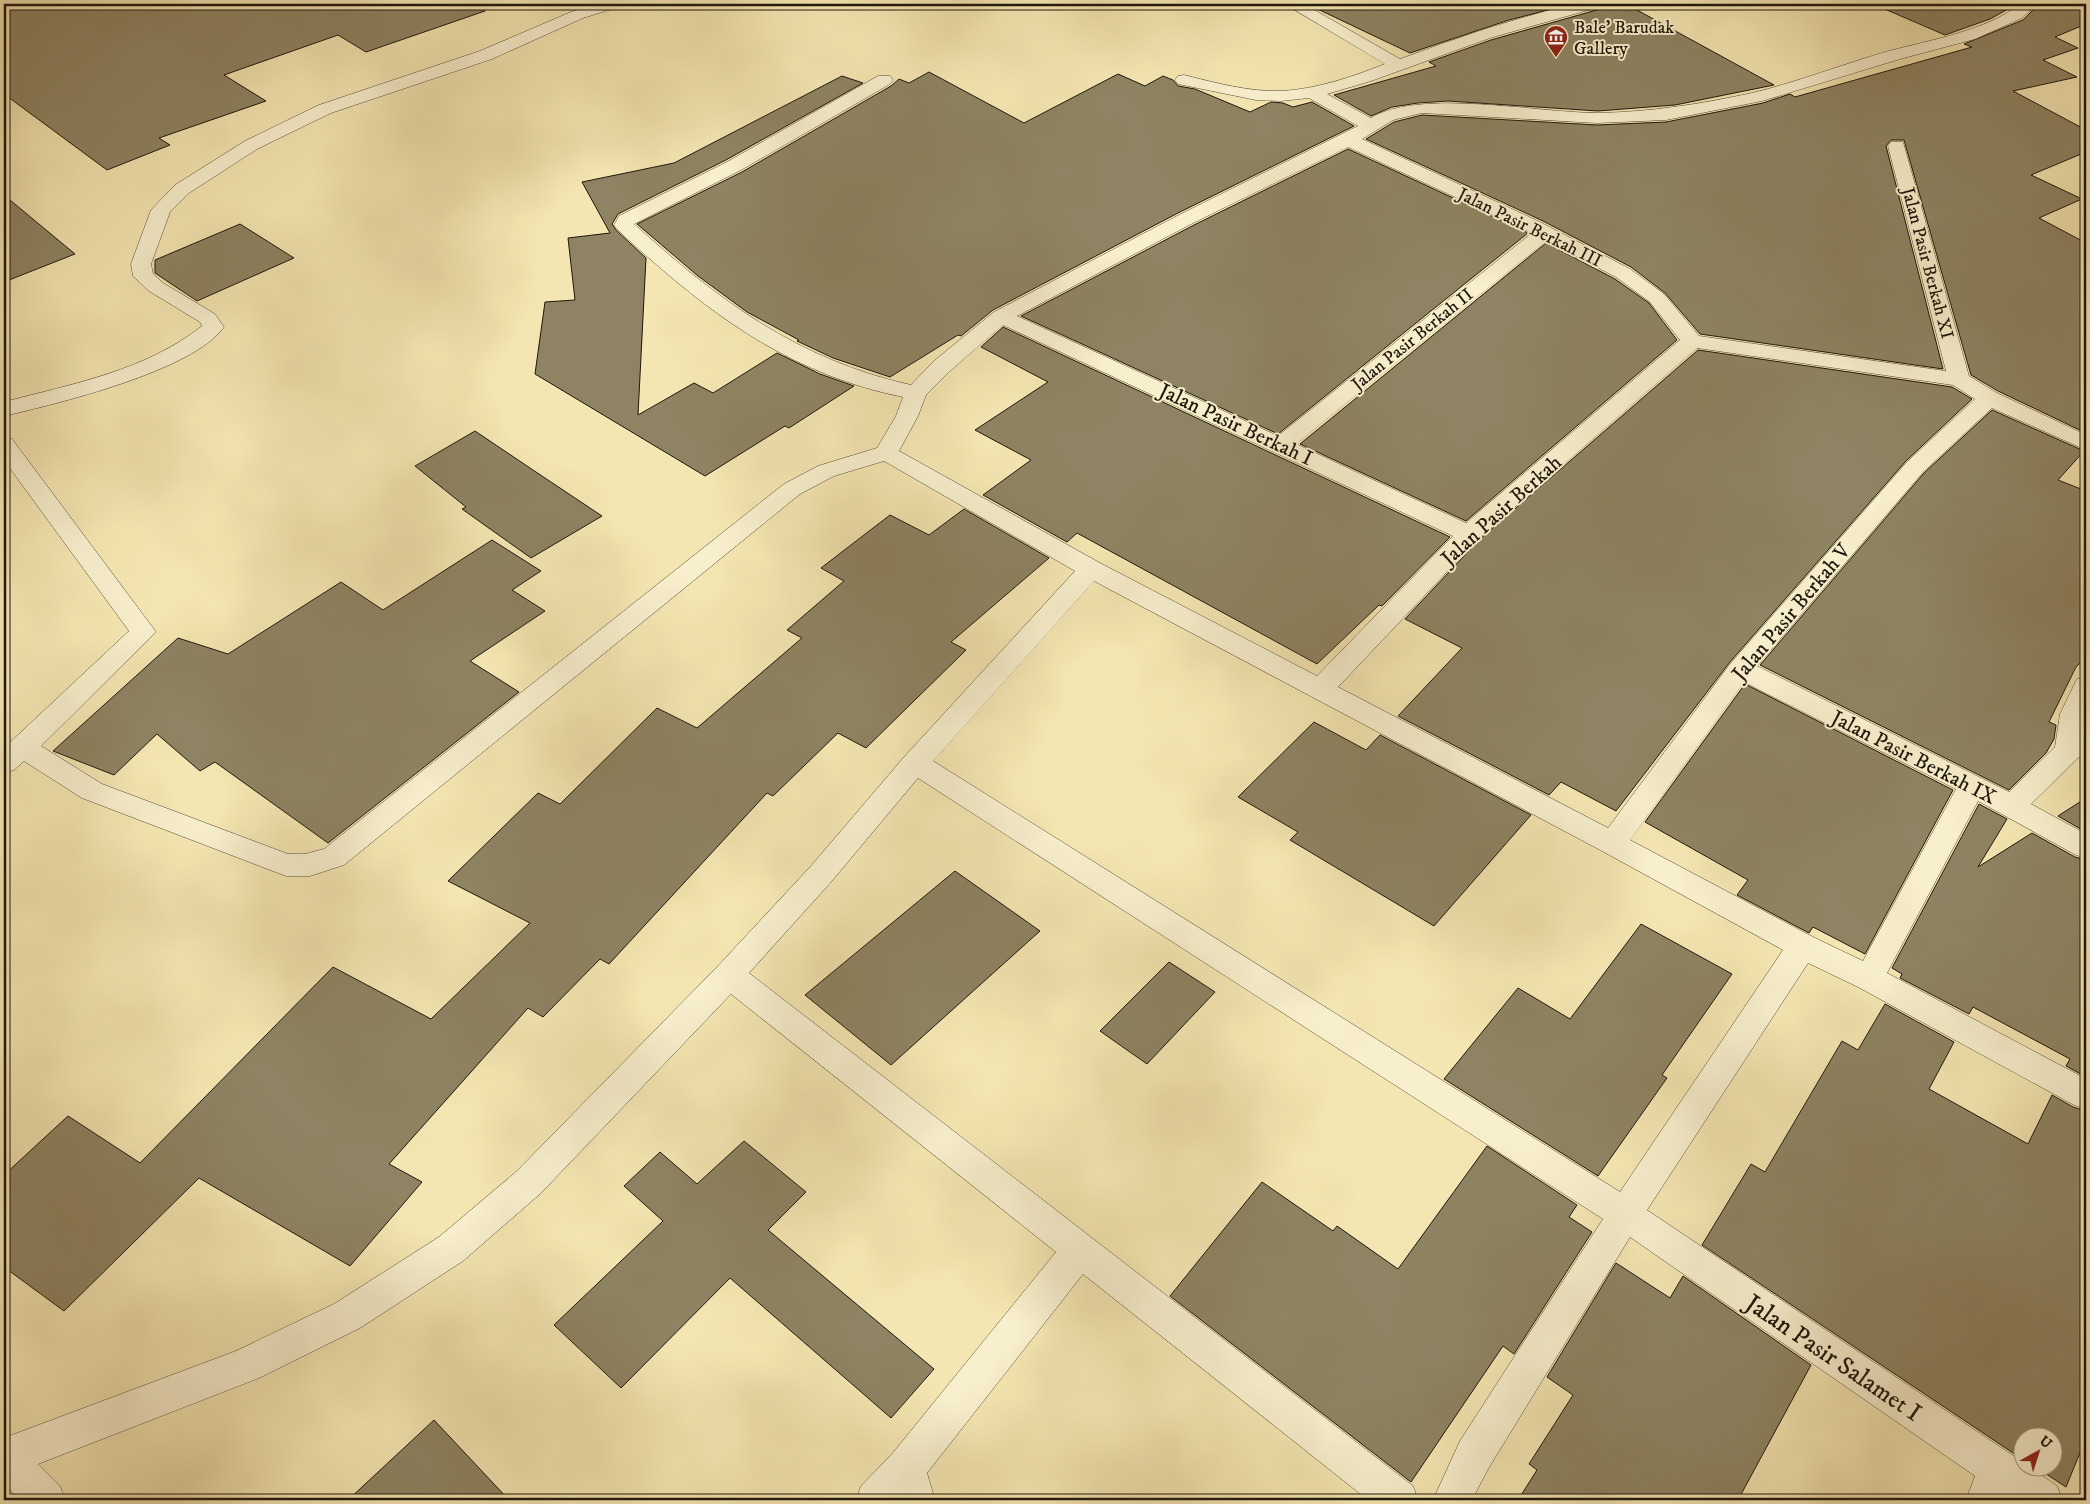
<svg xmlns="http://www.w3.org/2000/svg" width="2090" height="1504" font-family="'IM FELL DW Pica',serif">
<rect width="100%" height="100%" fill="#f4e6b2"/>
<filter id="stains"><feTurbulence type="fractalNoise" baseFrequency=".004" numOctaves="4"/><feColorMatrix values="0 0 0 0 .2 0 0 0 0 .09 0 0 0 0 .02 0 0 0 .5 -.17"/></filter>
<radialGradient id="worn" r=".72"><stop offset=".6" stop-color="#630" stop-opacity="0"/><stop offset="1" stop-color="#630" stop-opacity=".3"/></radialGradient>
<g fill="#8e8362" stroke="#1f170c">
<polygon points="4,4 484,4 485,11 366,52 338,35 224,75 266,101 159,138 170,145 107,170 4,94"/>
<polygon points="1307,4 1571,4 1509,20 1410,53"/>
<polygon points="1603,4 1626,4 1774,85 1675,105 1598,111 1448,101 1418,103 1392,107 1371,116 1334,95 1436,66 1429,62 1491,40 1600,9"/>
<polygon points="1873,4 2017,4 1990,19 1945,35"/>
<polygon points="2039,4 2086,4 2086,24 2055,37 2078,48 2043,60 2077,77 2013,91 2086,130 2086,152 2031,175 2082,199 2039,218 2086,243 2086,433 1998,391 1971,375 1904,140 1891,140 1886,146 1943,369 1700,334 1665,293 1631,267 1543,221 1366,139 1394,122 1422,115 1597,125 1666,122 1763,103 1790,94 1795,97 1972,47 1964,44 2023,20"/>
<polygon points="929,72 1024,123 1118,74 1145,86 1163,76 1173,80 1178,86 1195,89 1250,112 1271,102 1283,103 1293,107 1312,102 1354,126 1178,213 993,310 961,336 958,335 890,377 833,358 797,341 799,340 747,312 698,276 637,224 742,172 891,86 899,79 909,83"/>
<polygon points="842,76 863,83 726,160 618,214 612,224 616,230 646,258 638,415 694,383 713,393 777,353 820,374 854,386 789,428 785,426 705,476 535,374 545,302 575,300 568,238 610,233 582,182 674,163"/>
<polygon points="1348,149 1528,233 1278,434 1021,316 1194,225"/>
<polygon points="4,195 75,254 4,282"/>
<polygon points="240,224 294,258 197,301 155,273 155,260"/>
<polygon points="1546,243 1615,279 1649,303 1677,340 1466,521 1300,444"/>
<polygon points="1003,327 1450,537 1382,606 1379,605 1317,664 1077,533 1067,542 983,495 1031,460 975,430 1048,382 981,347"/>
<polygon points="1698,350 1952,387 1972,399 1906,461 1730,662 1616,811 1561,782 1549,795 1398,716 1462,648 1405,619 1479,540"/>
<polygon points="1992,410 2084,451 2058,480 2086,491 2086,657 2076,667 2049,722 2056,725 2054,739 2046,753 2009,790 1760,665 1924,473"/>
<polygon points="475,431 533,470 602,516 531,558 462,509 466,507 415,466"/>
<polygon points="964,509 1049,558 951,642 966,650 866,748 838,733 773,796 767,793 609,964 600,959 543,1017 528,1008 389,1164 422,1182 350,1266 199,1178 64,1311 4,1267 4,1175 68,1116 140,1163 333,967 431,1019 530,923 448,881 538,793 560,804 657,708 697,728 802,638 787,630 844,581 821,568 890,515 929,535"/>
<polygon points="492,540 541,571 512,590 545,611 470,661 519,692 328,843 215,762 200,771 157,734 114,775 53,751 178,638 228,654 341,582 383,610"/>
<polygon points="1745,684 1953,790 1865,954 1813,927 1809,933 1737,895 1748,880 1645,822"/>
<polygon points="1314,722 1366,750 1380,735 1531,815 1434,926 1290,840 1298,832 1238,797"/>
<polygon points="2086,798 2086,832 2058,816"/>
<polygon points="1979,804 2007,819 1978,867 2032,833 2075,857 2086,860 2086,1077 2066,1066 2070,1059 1973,1007 1969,1014 1900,978 1902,974 1892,968"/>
<polygon points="955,871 1040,931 891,1065 805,995"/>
<polygon points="1641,924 1732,974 1662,1075 1667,1078 1598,1176 1444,1079 1518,988 1570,1019"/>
<polygon points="1169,962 1215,992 1147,1064 1100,1031"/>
<polygon points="1885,1004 1954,1042 1929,1089 2028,1144 2052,1095 2073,1107 2086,1111 2086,1438 2066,1487 2034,1466 2052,1466 2052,1436 2022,1436 2022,1459 1702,1245 1751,1164 1765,1172 1842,1041 1858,1050"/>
<polygon points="744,1141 806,1192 768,1230 934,1369 891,1418 730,1278 621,1388 554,1325 663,1221 624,1186 660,1152 697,1184"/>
<polygon points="1487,1146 1577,1205 1569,1217 1592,1232 1514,1354 1503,1346 1411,1482 1170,1296 1262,1182 1333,1231 1337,1226 1398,1269"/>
<polygon points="1616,1263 1670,1298 1683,1276 1811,1365 1738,1500 1518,1500 1537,1470 1529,1464 1573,1395 1547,1377"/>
<polygon points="434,1420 509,1500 348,1500"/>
</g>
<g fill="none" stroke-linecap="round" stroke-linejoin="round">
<g stroke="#544b36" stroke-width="1">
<g id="minor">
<path d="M596,4H620L618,7L583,18L492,59L331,113L257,149L189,193L170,212L151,264L153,274L163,283L215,314L224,327C193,371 56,404 4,416V402C72,384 145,371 202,326L200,322L149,291L133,276L131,264L151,210L175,185L245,141L319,105L480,51L571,12Z"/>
<path d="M1285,4H1304L1400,59C1441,44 1483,29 1525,17C1551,10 1575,2 1601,4L1599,7L1490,38L1371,81L1327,94L1371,118C1420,88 1538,113 1598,113C1650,112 1701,104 1752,93C1798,82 1843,64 1889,51C1930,40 1986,31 2020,4H2037L2022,18L1975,39L1900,59L1762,101L1666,120L1597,123L1422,113L1393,120L1362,139L1542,223L1630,269L1664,294L1699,336L1946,371L1888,146L1891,142H1903L1969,376L1997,393L2086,435V450L1992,408L1923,472L1757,666L2009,792L2055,747L2060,714L2077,679L2086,677L2084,732L2086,731V753L2078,758L2031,804L2086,834V858L2076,855L1978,801L1887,973L2086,1079V1109L2074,1105L1858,987L1808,963L1647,1210L2012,1455L2022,1463V1466H2028L2057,1486L2062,1500H2010L2006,1497L2004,1500H1966L1975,1476L1630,1237L1488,1469L1472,1500H1433L1460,1441L1603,1219L918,778L831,882L749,973L1413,1486L1418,1500H1368L1083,1274L927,1473L935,1500H856L861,1486L892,1454L1056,1252L731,994L541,1193L463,1261L360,1328L259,1378L38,1464L60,1486L65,1500H20L4,1484V1438L236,1351L334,1304L439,1237L517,1171L718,966L811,866L905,756L1075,571L884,461L834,476L800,494L344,865L310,876H286L82,798L24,761L14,770L4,773V748L129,631L4,460V437L12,439L156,632L41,746L102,784L288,854H305L324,849L784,484L818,466L877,448L896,416L903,397C785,373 703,309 617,229L614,225L619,216L727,162L878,76H890L893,80L890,84L741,170L634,224C718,300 798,360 911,385L934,361L994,312L1179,215L1358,126L1309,98L1281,101L1256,100L1178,84L1175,80L1178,76L1184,75C1216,83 1249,92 1282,91C1317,89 1352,77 1385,64ZM1348,147L1532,233L1278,436L1017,316L1193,223ZM1546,241L1616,277L1650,302L1680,340L1466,523L1296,444ZM1003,325L1453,536L1317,676L1100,563L899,451L918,416L926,395L950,371ZM1697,348L1953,385L1975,399L1907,462L1731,663L1608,828L1338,687L1478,539ZM1094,581L1602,851L1783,950L1620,1192L933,761ZM1744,682L1956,789L1863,961L1813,937L1630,840Z"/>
</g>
</g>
<use href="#minor" fill="#f8efcd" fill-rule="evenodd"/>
</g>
<defs>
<g id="museum-pin" transform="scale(1.25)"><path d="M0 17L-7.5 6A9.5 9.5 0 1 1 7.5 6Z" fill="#8f2418" stroke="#f8efcd"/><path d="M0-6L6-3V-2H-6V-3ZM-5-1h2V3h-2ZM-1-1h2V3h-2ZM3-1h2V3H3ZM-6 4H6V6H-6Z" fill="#fff"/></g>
</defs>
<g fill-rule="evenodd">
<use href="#museum-pin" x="1556" y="37"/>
</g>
<g text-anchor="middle" stroke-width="4" stroke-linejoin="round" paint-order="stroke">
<g font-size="18" fill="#1f170c" stroke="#f8efcd" text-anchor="start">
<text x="1574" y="33">Bale' Barudak<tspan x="1574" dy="21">Gallery</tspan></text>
</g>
<g font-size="18" fill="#1f170c" stroke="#f8efcd">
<text transform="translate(1530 227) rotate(26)" y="6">Jalan Pasir Berkah III</text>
<text transform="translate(1928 263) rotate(75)" y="6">Jalan Pasir Berkah XI</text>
<text transform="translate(1412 339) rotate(-39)" y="6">Jalan Pasir Berkah II</text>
</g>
<g font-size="21" fill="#1f170c" stroke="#f8efcd">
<text transform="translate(1236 424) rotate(25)" y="7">Jalan Pasir Berkah I</text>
<text transform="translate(1501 510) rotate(-42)" y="7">Jalan Pasir Berkah</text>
<text transform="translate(1791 612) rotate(-50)" y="7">Jalan Pasir Berkah V</text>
<text transform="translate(1914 757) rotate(27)" y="7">Jalan Pasir Berkah IX</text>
</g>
<g font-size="25" fill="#1f170c" stroke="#f8efcd">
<text transform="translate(1834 1357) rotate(34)" y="9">Jalan Pasir Salamet I</text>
</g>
</g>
<rect width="2090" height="1504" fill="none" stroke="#f4e6b2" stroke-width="20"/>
<rect x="5" y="5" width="2080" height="1494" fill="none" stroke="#1f170c" stroke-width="2.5"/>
<rect x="10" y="10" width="2070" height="1484" fill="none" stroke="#1f170c"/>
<g transform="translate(2038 1452) rotate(39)"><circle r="24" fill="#f8efcd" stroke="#a19980"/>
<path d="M0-4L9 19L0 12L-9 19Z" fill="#8f2418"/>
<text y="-8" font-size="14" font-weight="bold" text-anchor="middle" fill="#1f170c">U</text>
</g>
<rect width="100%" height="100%" filter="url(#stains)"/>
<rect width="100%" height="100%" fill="url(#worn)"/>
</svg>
